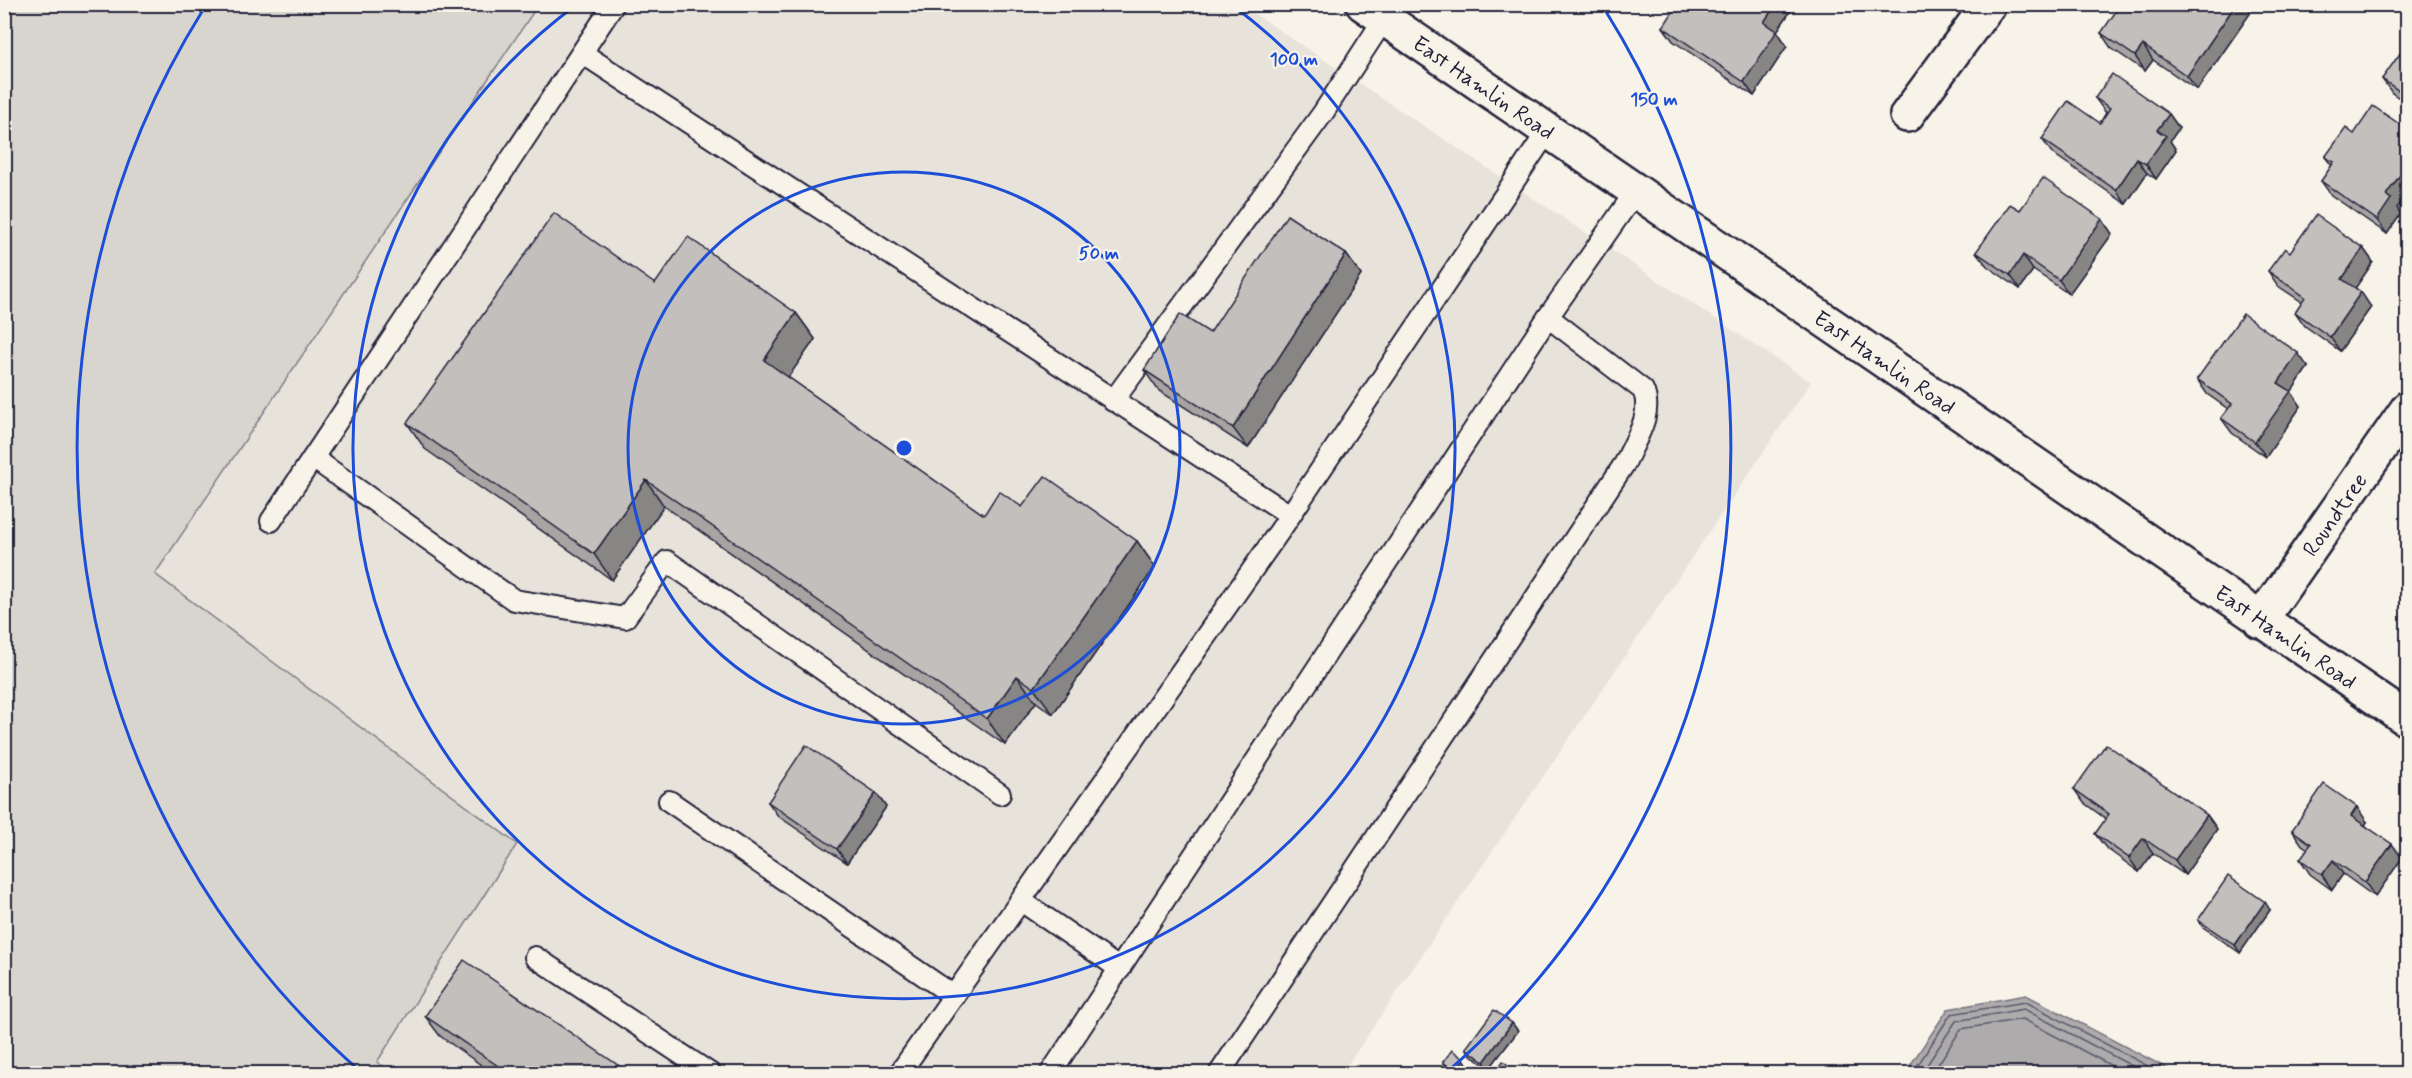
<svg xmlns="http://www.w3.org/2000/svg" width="2412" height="1078" font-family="Mynerve,sans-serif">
<rect width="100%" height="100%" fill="#f7f3e8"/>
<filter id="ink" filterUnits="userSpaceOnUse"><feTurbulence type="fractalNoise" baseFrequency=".0167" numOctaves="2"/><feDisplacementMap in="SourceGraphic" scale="12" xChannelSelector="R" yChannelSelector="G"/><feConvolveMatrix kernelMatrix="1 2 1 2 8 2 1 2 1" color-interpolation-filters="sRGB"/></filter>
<g filter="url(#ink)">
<polygon fill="#e7e3db" points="538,5 1241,5 1811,382 1342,1073 393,1073 377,1063 516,844 155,575"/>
<polygon fill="#d8d5cf" stroke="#7d7c85" stroke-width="1.5" points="5,4 538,5 155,574 517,844 377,1062 393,1073 5,1073"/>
<polygon fill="#aeabad" stroke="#76747f" stroke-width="1.5" points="2026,995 2176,1073 1905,1073 1948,1009"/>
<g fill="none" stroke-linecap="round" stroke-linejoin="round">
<g stroke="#5a5969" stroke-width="1.5">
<polyline points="1912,1074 1951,1014 2026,1002 2163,1074"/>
<polyline points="1921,1074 1956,1021 2024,1009 2147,1074"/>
<polyline points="1932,1074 1961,1029 2023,1019 2127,1074"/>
</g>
<g stroke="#22223b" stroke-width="24">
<g id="service">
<polyline points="582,53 1290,515"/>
<polyline points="1113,401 1323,113 1384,19"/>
<polyline points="313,458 514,600 625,618 667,561 1000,794"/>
<polyline points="271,521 614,4"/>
<polyline points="669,801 954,996"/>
<polyline points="1020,900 1120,969"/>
<polyline points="535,957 711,1074"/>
<polyline points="899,1074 1281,529 1547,132"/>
<polyline points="1050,1074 1548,317 1636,191"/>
<path d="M1219,1074L1625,463C1635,440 1654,414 1643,390L1548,317"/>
</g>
</g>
<g stroke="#22223b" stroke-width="38">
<g id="minor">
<polyline points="1907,115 1989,4"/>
<path id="s1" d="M2260,621L2408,408"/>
</g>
</g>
<g stroke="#22223b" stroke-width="38">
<g id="tertiary">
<path id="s2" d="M1363,4L2408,720"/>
</g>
</g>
<use href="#service" stroke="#f7f3e8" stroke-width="20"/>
<use href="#minor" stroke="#f7f3e8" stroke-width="33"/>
<use href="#tertiary" stroke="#f7f3e8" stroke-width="33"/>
</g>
<g fill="#a7a4a3" stroke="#22223b" stroke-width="1.5">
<polygon points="1790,12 1777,31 1787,46 1754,96 1673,41 1663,27"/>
<polygon points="2251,12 2197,90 2153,60 2145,71 2111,48 2101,33"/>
<polygon points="2408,46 2408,104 2392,93 2382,79"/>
<polygon points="2095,98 2169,114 2179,128 2170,141 2176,150 2156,179 2147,173 2126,204 2052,153 2042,139 2100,123 2106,113"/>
<polygon points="2408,130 2408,193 2397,208 2401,214 2387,234 2331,195 2321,181 2332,166 2325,157 2354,134"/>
<polygon points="2020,210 2102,219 2112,234 2069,294 2033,270 2020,289 1987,266 1976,252"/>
<polygon points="2363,248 2373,262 2355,288 2371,307 2340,351 2305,326 2295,312 2302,302 2278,286 2268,271 2290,252"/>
<polygon points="1346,254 1361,275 1248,448 1158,390 1144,370 1210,333"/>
<polygon points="796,313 815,339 788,377 984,515 1022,507 1137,541 1155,567 1053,714 1036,702 1005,745 664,506 612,580 425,449 407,423"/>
<polygon points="2308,367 2291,392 2301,406 2266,457 2232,433 2221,418 2228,409 2207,394 2197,379"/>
<polygon points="2074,789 2207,815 2217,829 2185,875 2153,853 2139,872 2106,848 2095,834 2106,819 2084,803"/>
<polygon points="876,793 886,807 847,863 778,816 768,802"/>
<polygon points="2367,822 2365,825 2402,858 2375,897 2343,874 2332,890 2310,874 2300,859 2308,849 2302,845 2292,830"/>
<polygon points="2270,910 2240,953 2203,927 2198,920"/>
<polygon points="425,1016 631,1074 494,1074 440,1036"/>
<polygon points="1512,1023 1518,1031 1489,1069 1471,1055 1466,1048"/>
<polygon points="1464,1059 1469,1067 1464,1074 1454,1074 1448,1069 1443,1062"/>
</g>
<g fill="#888684" stroke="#22223b" stroke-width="1.5">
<polygon points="1776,4 1785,4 1790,12 1777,31 1787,46 1754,96 1744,82 1764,22"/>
<polygon points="2236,4 2246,4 2251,12 2197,90 2187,76"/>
<polygon points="2143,45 2153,60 2145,71 2135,56"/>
<polygon points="2169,114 2179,128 2170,141 2176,150 2156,179 2146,164 2157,130"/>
<polygon points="2137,159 2147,173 2126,204 2116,190"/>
<polygon points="2400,175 2408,186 2408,193 2397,208 2401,214 2387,234 2377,220 2386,195"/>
<polygon points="2102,219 2112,234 2069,294 2059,280"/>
<polygon points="2363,248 2373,262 2352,293 2342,279"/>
<polygon points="1346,254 1361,275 1248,448 1233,428"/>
<polygon points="2023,255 2033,270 2020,289 2010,275"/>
<polygon points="2361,292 2371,307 2340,351 2330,337"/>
<polygon points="796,313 815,339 782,386 764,360"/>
<polygon points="2298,353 2308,367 2291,392 2301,406 2266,457 2255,442 2278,383"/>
<polygon points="646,480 664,506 612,580 594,554"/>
<polygon points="1137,541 1155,567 1053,714 1034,688"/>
<polygon points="1017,676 1036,702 1005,745 987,719"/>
<polygon points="876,793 886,807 847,863 837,849"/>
<polygon points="2357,807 2367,822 2361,830 2351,816"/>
<polygon points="2207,815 2217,829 2185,875 2175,860"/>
<polygon points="2143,838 2153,853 2139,872 2129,858"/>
<polygon points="2392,844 2402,858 2375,897 2365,882"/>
<polygon points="2333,860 2343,874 2332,890 2322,875"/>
<polygon points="2265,902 2270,910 2240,953 2235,945"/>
<polygon points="1512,1023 1518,1031 1489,1069 1484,1062"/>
<polygon points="1464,1059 1469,1067 1464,1074 1457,1074 1455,1071"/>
</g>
<g fill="#c2bfbd" stroke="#22223b" stroke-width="1.5">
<polygon points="1678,4 1776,4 1764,22 1777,31 1744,82 1663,27"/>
<polygon points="2121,4 2155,5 2236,4 2187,76 2143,45 2135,56 2101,33"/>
<polygon points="2406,45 2408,46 2408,97 2382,79"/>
<polygon points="2112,74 2169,114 2157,130 2166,136 2146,164 2137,159 2116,190 2042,139 2068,101 2100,123 2110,108 2095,98"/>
<polygon points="2373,106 2408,130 2408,181 2400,175 2386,195 2391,199 2377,220 2321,181 2334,162 2325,157 2346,128 2354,134"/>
<polygon points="2043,178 2102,219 2059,280 2023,255 2010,275 1976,252 2010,204 2020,210"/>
<polygon points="554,213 655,284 688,237 796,313 764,360 984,515 999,491 1022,507 1045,476 1137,541 1034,688 1017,676 987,719 646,480 594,554 407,423"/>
<polygon points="1287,215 1346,254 1233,428 1144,370 1180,314 1210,333"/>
<polygon points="2316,215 2363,248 2342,279 2361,292 2330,337 2295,312 2305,297 2268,271 2285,248 2290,252"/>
<polygon points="2243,314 2298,353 2278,383 2291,391 2255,442 2221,418 2232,404 2197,379"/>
<polygon points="2106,744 2207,815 2175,860 2143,838 2129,858 2095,834 2109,814 2074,789"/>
<polygon points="806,745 876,793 837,849 768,802"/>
<polygon points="2324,784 2357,807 2351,816 2392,844 2365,882 2333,860 2322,875 2300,859 2311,844 2292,830"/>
<polygon points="2228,876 2265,902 2235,945 2198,920"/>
<polygon points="464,960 631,1074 510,1074 425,1016"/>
<polygon points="1494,1010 1512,1023 1484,1062 1466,1048"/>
<polygon points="1452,1050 1464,1059 1455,1071 1443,1062"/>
<polygon points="1503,1061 1519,1074 1494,1074"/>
</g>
</g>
<g fill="none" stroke="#1d4ed8" stroke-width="3">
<circle cx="904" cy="448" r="276"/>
<path d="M1232 5A551 551 0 1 1 576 5"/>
<path d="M361 1072A827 827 0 0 1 203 10M1605 10A827 827 0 0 1 1447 1072"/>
</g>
<g text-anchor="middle" stroke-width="4.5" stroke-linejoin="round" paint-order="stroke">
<g font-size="22" fill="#22223b" stroke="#f7f3e8">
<text dy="8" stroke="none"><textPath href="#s2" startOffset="147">East Hamlin Road</textPath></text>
<text dy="8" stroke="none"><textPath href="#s2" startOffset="633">East Hamlin Road</textPath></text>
<text dy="8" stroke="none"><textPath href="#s1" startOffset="130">Roundtree</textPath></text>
<text dy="8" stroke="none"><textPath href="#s2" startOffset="1119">East Hamlin Road</textPath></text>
</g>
</g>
<circle cx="904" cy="448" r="9" fill="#1d4ed8" stroke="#f7f3e8" stroke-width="3"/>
<g font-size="18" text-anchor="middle" font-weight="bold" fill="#1d4ed8" stroke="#f7f3e8" stroke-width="4.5" stroke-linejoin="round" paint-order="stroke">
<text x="1294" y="65">100 m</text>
<text x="1654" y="105">150 m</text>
<text x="1099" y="259">50 m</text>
</g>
<rect width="2412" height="1078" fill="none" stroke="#f7f3e8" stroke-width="24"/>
<rect x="12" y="12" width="2388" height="1054" fill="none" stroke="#22223b" stroke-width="2" filter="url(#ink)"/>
</svg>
